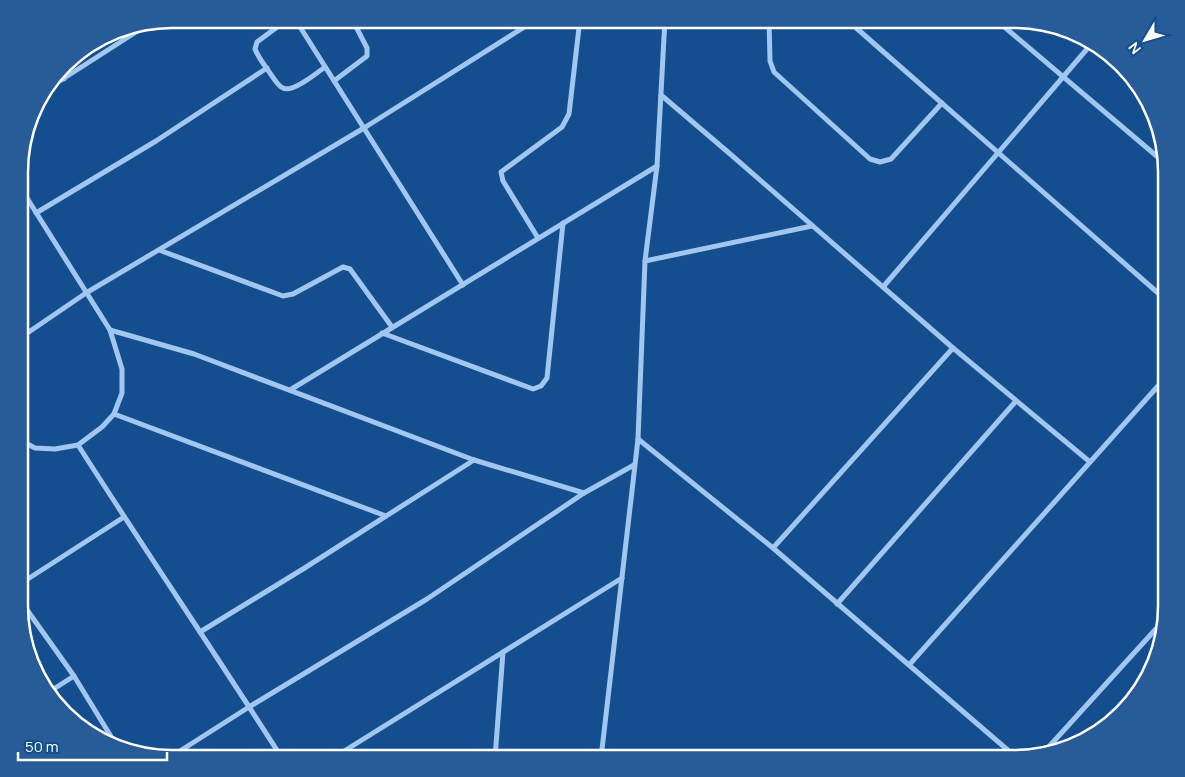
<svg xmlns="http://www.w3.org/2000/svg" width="1185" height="777" font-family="Manrope,sans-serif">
<rect width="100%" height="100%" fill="#154e8f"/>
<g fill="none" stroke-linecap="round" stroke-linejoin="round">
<g stroke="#a1c7f0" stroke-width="5">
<path d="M288,19L257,42L255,49C259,59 266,67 272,76C275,80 278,86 283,88C292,93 317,73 325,67"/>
<polyline points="295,19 463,285"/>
<polyline points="769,19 770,61 774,72 870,159 880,162 891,159 942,103"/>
<polyline points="846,19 1166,300"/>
<polyline points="995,19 1166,164"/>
<polyline points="64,79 66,63"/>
<polyline points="334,81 367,56 367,48 352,19"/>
<polyline points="44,91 150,23"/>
<polyline points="661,95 729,153 953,348 1090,462"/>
<polyline points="20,187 110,330 122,369 122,393 114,414 102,427 78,445 55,449 35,448 20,440"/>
<polyline points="36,213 156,141 267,68"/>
<polyline points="538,238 503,181 501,172 562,127 569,114 580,19"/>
<polyline points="159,250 283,296 293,294 343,267 350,269 392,327"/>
<polyline points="645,261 812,226"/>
<polyline points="883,287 1093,42"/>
<polyline points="110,330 194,354 474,460 584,493"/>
<polyline points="382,333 533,389 541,386 547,378 563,223"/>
<polyline points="20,338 86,293 364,128 537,19"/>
<polyline points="290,390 657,166"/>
<polyline points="114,414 386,516"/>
<polyline points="638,439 773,548 1017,758"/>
<path d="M78,445C145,550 215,653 282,758"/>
<polyline points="773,548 953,348"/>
<polyline points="20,584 124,517"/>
<polyline points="20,600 74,676 118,748"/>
<polyline points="837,604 1016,401"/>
<polyline points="200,632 303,569 474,460"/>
<polyline points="909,665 1166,377"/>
<polyline points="49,692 74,676"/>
<polyline points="1045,751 1164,620"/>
<polyline points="169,758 249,707 427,599 584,493 634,465"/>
<polyline points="333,758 622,578"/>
<polyline points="495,758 503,652"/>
<polyline points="601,758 638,439 645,261 657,166 665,19"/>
</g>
</g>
<path d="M0 0H1185V777H0ZM172 28H1014A144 144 0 0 1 1158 172V606A144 144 0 0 1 1014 750H172A144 144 0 0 1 28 606V172A144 144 0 0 1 172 28Z" fill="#285c98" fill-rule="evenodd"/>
<path fill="none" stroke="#fff" stroke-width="2.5" d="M172 28H1014A144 144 0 0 1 1158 172V606A144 144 0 0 1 1014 750H172A144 144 0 0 1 28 606V172A144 144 0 0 1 172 28Z"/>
<g transform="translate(1145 40) rotate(232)" stroke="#154e8f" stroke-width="4" paint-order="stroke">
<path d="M0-4L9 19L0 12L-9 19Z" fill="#ffffff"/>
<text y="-8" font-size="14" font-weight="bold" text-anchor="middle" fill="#ffffff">N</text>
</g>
<path d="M18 752v8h149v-8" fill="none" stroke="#ffffff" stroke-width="2.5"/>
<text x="25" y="752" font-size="15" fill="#ffffff" stroke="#154e8f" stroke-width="4" paint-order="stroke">50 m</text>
</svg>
